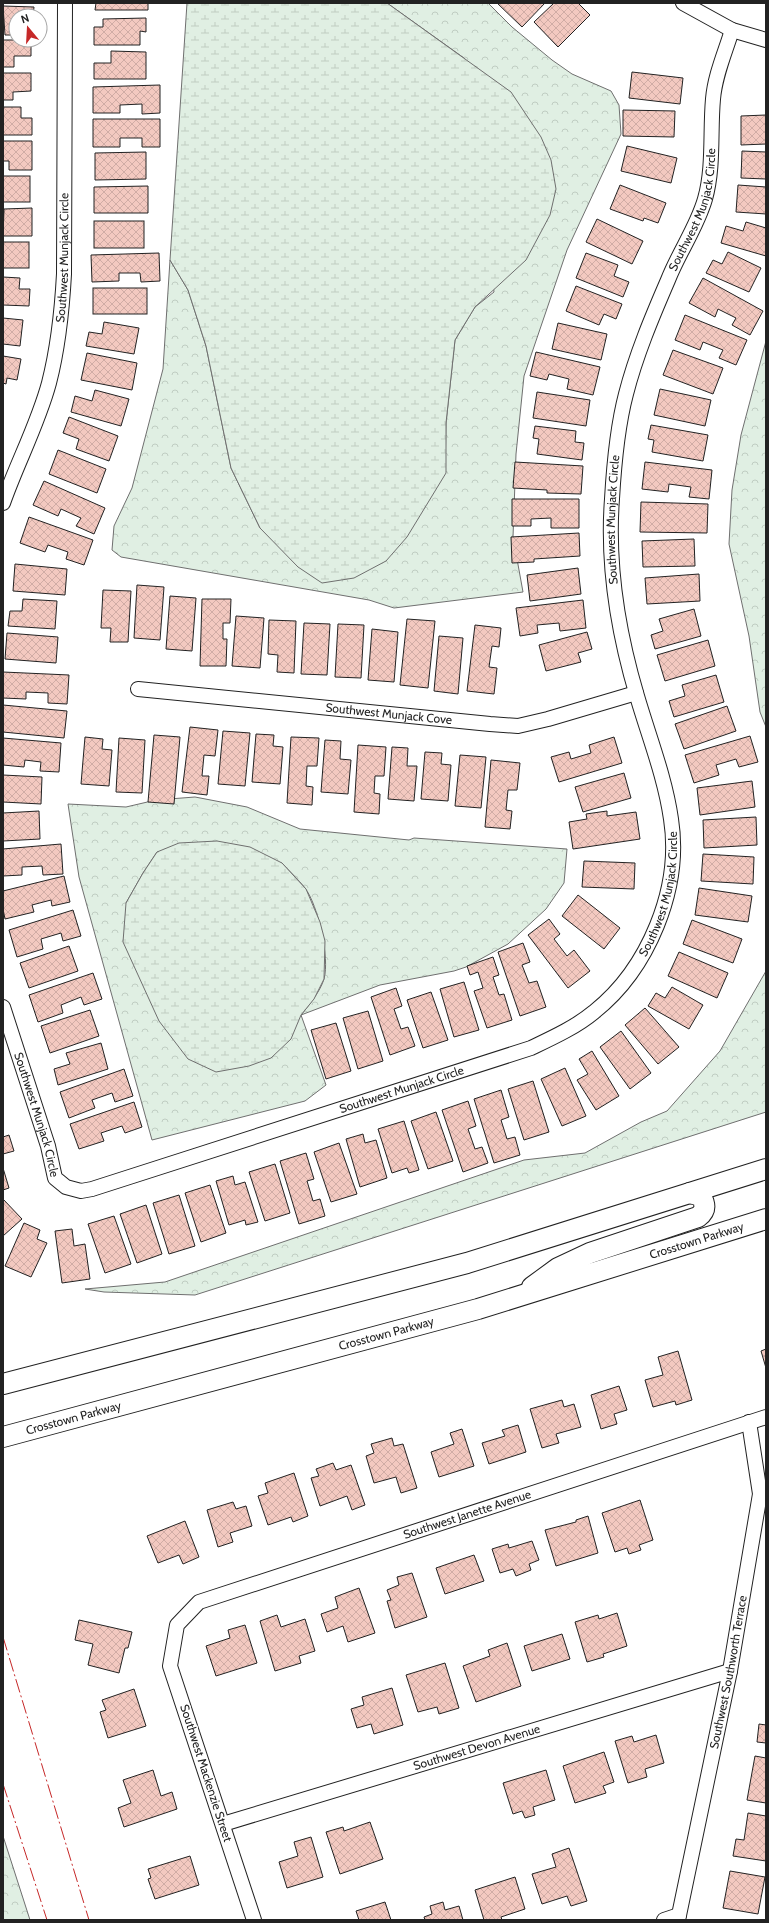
<svg xmlns="http://www.w3.org/2000/svg" width="769" height="1923" font-family="Cabin,sans-serif">
<defs>
<pattern id="forest-crowns" width="20" height="18" patternUnits="userSpaceOnUse"><rect width="20" height="18" fill="#e0efe3"/><path d="M2 6a3 3 0 1 1 6 0M12 15a3 3 0 1 1 6 0" fill="none" stroke="#c0cdc2"/></pattern>
<pattern id="wetland-marsh" width="20" height="14" patternUnits="userSpaceOnUse"><rect width="20" height="14" fill="#e0efe3"/><path d="M1 5h8M5 5V1M11 12h8M15 12V8" fill="none" stroke="#c0cdc2"/></pattern>
<pattern id="building-cross-hatch" width="8" height="8" patternUnits="userSpaceOnUse"><rect width="8" height="8" fill="#f3c9c0"/><path d="M0 0l8 8M0 8l8-8" fill="none" stroke="#d0aca5"/></pattern>
</defs>
<rect width="100%" height="100%" fill="#fff"/>
<g fill="url(#forest-crowns)" stroke="#6f6f6f" fill-rule="evenodd">
<polygon points="387,3 488,3 512,27 552,60 572,74 611,91 619,105 621,134 567,250 524,376 516,454 513,537 523,592 394,608 369,600 121,557 112,550 114,526 132,488 163,369 170,260 188,290 206,346 231,468 260,528 445,473 446,423 455,340 475,307 494,292 464,58"/>
<polygon points="766,341 766,727 760,712 749,636 729,544 732,490 741,435"/>
<path d="M195,797L247,807L300,829L409,840L414,838L567,849L564,883L546,909L508,944L466,967L454,971L380,985L301,1015L326,1085L305,1101L152,1140L79,877L68,804L126,807L156,800ZM157,852L282,863C289,871 298,879 305,888C318,905 330,958 324,979C320,992 309,1005 301,1015L126,903L143,873Z"/>
<polygon points="766,971 766,1112 195,1295 104,1292 85,1289 165,1282 524,1160 585,1153 641,1122 667,1111 720,1051"/>
<polygon points="3,1836 30,1920 3,1920"/>
</g>
<g fill="url(#wetland-marsh)" stroke="#6f6f6f">
<polygon points="187,3 387,3 511,92 541,137 551,160 556,189 550,215 526,260 475,307 455,340 446,423 446,473 407,537 386,561 354,578 322,583 298,567 260,528 231,468 206,346 188,290 170,260"/>
<polygon points="217,841 250,847 282,863 306,889 320,922 325,941 324,979 314,999 301,1015 291,1039 271,1058 249,1066 216,1072 188,1059 159,1021 123,942 126,903 143,873 157,852 179,843"/>
</g>
<g fill="url(#building-cross-hatch)" stroke="#222">
<polygon points="96,3 148,3 148,10 95,10"/>
<polygon points="497,3 545,3 522,27"/>
<polygon points="554,3 578,3 590,15 558,47 534,22"/>
<polygon points="3,6 34,7 33,16 16,16 16,35 5,35"/>
<polygon points="146,18 146,32 140,31 140,45 94,45 94,27 103,27 103,19"/>
<polygon points="3,40 31,40 31,56 14,56 14,67 3,67"/>
<polygon points="111,51 146,52 146,79 94,79 94,63 111,63"/>
<polygon points="632,72 683,78 680,104 629,98"/>
<polygon points="3,73 31,73 31,91 13,92 13,100 3,100"/>
<polygon points="160,85 160,113 142,114 142,104 120,105 120,113 93,113 93,87"/>
<polygon points="3,107 21,107 21,118 32,118 32,135 3,135"/>
<polygon points="623,110 675,111 674,137 623,136"/>
<polygon points="766,115 766,144 741,145 741,116"/>
<polygon points="93,119 160,119 160,147 142,147 142,138 120,138 120,147 93,147"/>
<polygon points="3,141 32,141 32,170 9,170 9,161 3,161"/>
<polygon points="627,146 677,158 671,183 621,171"/>
<polygon points="742,151 766,152 766,179 741,178"/>
<polygon points="146,152 146,179 95,180 95,153"/>
<rect x="3" y="176" width="27" height="26"/>
<polygon points="620,185 666,203 658,223 644,218 643,221 610,209"/>
<polygon points="738,185 766,187 766,214 736,212"/>
<polygon points="148,186 148,213 94,213 94,187"/>
<polygon points="32,208 32,236 3,236 4,209"/>
<polygon points="597,219 643,241 632,264 586,242"/>
<rect x="94" y="221" width="50" height="27"/>
<polygon points="746,222 766,228 766,256 721,243 726,226 743,231"/>
<rect x="3" y="242" width="26" height="26"/>
<polygon points="728,252 761,268 749,292 706,273 713,260 722,264"/>
<polygon points="159,253 160,281 141,282 140,273 119,273 119,281 92,282 91,255"/>
<polygon points="586,253 618,265 614,276 629,282 623,297 576,278"/>
<polygon points="3,277 20,278 19,289 30,289 29,306 3,305"/>
<polygon points="703,278 763,311 750,335 732,325 736,318 718,309 715,317 689,303"/>
<polygon points="576,286 622,304 616,319 604,314 599,325 566,311"/>
<rect x="93" y="288" width="54" height="26"/>
<polygon points="685,315 747,340 736,365 719,358 723,350 703,342 700,350 675,340"/>
<polygon points="3,318 23,320 20,346 3,344"/>
<polygon points="104,322 139,328 134,354 86,346 89,332 102,334"/>
<polygon points="558,323 607,334 601,360 552,349"/>
<polygon points="673,350 723,368 713,394 663,375"/>
<polygon points="536,352 600,367 593,395 567,389 569,379 549,374 547,380 530,376"/>
<polygon points="87,353 137,363 132,390 81,380"/>
<polygon points="3,356 21,359 17,380 7,378 6,384 3,383"/>
<polygon points="660,389 711,400 705,426 654,415"/>
<polygon points="95,390 129,399 121,426 71,412 75,396 92,401"/>
<polygon points="537,392 590,400 586,426 533,418"/>
<polygon points="69,417 118,436 109,461 76,449 79,439 63,433"/>
<polygon points="651,425 708,435 703,461 652,452 654,440 648,439"/>
<polygon points="535,426 576,431 575,442 584,443 582,460 537,454 539,439 533,438"/>
<polygon points="58,450 106,469 97,493 49,474"/>
<polygon points="515,462 583,466 581,494 547,493 547,490 513,488"/>
<polygon points="645,462 712,470 709,499 689,497 691,487 669,484 668,492 642,489"/>
<polygon points="44,481 105,508 94,534 76,526 81,518 61,509 58,516 33,505"/>
<polygon points="512,499 579,499 579,528 551,528 551,518 531,519 531,526 512,526"/>
<polygon points="641,502 708,504 707,533 640,532"/>
<polygon points="29,517 93,540 84,565 66,559 68,552 48,545 45,552 20,543"/>
<polygon points="579,533 580,556 534,559 534,562 512,563 511,537"/>
<polygon points="694,539 695,566 643,567 642,541"/>
<polygon points="15,564 67,569 65,595 13,591"/>
<polygon points="578,568 581,594 530,601 527,575"/>
<polygon points="699,574 700,601 647,604 645,578"/>
<polygon points="137,585 164,587 160,640 134,638"/>
<polygon points="103,590 131,591 128,642 110,642 111,628 101,628"/>
<polygon points="170,596 196,598 192,651 166,649"/>
<polygon points="23,599 57,601 55,629 8,626 10,611 22,611"/>
<polygon points="202,599 231,599 230,623 223,623 223,639 227,639 226,666 200,666"/>
<polygon points="583,600 586,628 560,631 559,623 537,625 538,633 520,636 516,608"/>
<polygon points="694,609 701,636 655,649 651,635 663,631 659,619"/>
<polygon points="236,616 264,618 260,668 232,666"/>
<polygon points="407,619 435,621 428,688 400,685"/>
<polygon points="269,620 296,621 294,673 277,672 278,655 268,654"/>
<polygon points="304,623 330,624 327,675 301,674"/>
<polygon points="338,624 364,625 361,678 335,677"/>
<polygon points="475,625 501,628 499,647 492,646 489,667 497,668 494,694 467,691"/>
<polygon points="372,629 398,632 394,682 368,680"/>
<polygon points="587,632 592,649 578,653 581,662 546,671 539,645"/>
<polygon points="7,633 58,637 56,663 5,659"/>
<polygon points="439,636 463,638 458,694 434,691"/>
<polygon points="708,640 715,666 665,681 657,655"/>
<polygon points="3,672 69,675 67,704 48,703 48,693 26,692 26,699 3,698"/>
<polygon points="716,675 724,702 674,717 669,701 685,696 682,685"/>
<polygon points="3,705 67,711 64,738 3,732"/>
<polygon points="727,706 736,731 684,749 675,724"/>
<polygon points="190,727 218,730 215,756 204,755 202,776 209,776 207,795 182,792"/>
<polygon points="223,731 250,733 245,786 218,784"/>
<polygon points="256,734 274,735 273,746 283,747 280,784 252,782"/>
<polygon points="154,735 180,737 174,804 148,802"/>
<polygon points="750,736 758,762 739,767 736,759 716,765 719,775 694,783 685,755"/>
<polygon points="85,737 103,739 102,749 112,750 109,786 81,784"/>
<polygon points="291,737 319,738 317,766 307,766 306,786 313,787 312,805 287,803"/>
<polygon points="614,737 622,763 559,782 551,757 569,752 571,759 591,753 589,745"/>
<polygon points="3,738 61,743 59,772 40,771 41,762 25,760 24,767 3,765"/>
<polygon points="119,738 145,740 142,793 116,792"/>
<polygon points="325,740 341,741 340,759 351,760 348,794 321,792"/>
<polygon points="358,745 386,747 384,776 375,776 374,793 380,794 379,814 354,812"/>
<polygon points="392,747 408,748 407,766 417,766 414,801 388,799"/>
<polygon points="425,752 442,753 441,764 451,765 448,801 421,799"/>
<polygon points="460,755 486,757 481,808 455,806"/>
<polygon points="491,760 520,763 517,790 508,790 506,810 512,811 510,829 485,827"/>
<polygon points="624,773 631,798 583,812 575,787"/>
<polygon points="3,775 42,777 41,804 3,802"/>
<polygon points="752,781 755,807 700,815 697,788"/>
<polygon points="39,811 40,839 3,841 3,813"/>
<polygon points="607,811 607,816 636,812 640,839 573,849 569,822 587,819 586,814"/>
<polygon points="756,817 757,845 704,848 703,820"/>
<polygon points="61,844 63,874 43,875 42,866 22,867 22,875 3,876 3,849"/>
<polygon points="703,854 754,857 753,884 701,881"/>
<polygon points="584,861 635,863 634,889 582,887"/>
<polygon points="64,876 70,902 52,906 51,900 32,905 34,912 5,919 3,909 3,891"/>
<polygon points="699,888 752,896 748,922 695,915"/>
<polygon points="578,895 620,928 604,949 562,916"/>
<polygon points="73,910 81,936 63,941 61,933 41,939 43,949 17,957 9,930"/>
<polygon points="549,919 560,934 554,939 567,956 574,950 590,971 568,988 528,935"/>
<polygon points="692,920 742,939 733,963 683,944"/>
<polygon points="523,943 530,962 522,965 529,983 537,981 546,1007 520,1016 498,952"/>
<polygon points="69,946 78,971 29,988 20,963"/>
<polygon points="679,952 728,973 717,998 668,976"/>
<polygon points="493,957 499,975 493,977 499,995 504,994 512,1020 487,1028 474,991 483,988 478,972 470,975 467,966"/>
<polygon points="93,973 102,999 84,1005 81,997 61,1005 63,1013 38,1022 29,995"/>
<polygon points="464,982 479,1030 454,1037 440,989"/>
<polygon points="672,987 703,1005 689,1029 648,1006 656,993 665,998"/>
<polygon points="396,988 402,1006 394,1009 401,1029 408,1027 415,1046 390,1055 371,997"/>
<polygon points="431,992 448,1040 423,1048 407,1000"/>
<polygon points="645,1008 679,1047 658,1064 625,1025"/>
<polygon points="90,1010 99,1036 50,1053 41,1026"/>
<polygon points="368,1011 383,1061 358,1069 343,1018"/>
<polygon points="336,1023 351,1071 326,1079 311,1030"/>
<polygon points="621,1031 651,1073 630,1089 600,1047"/>
<polygon points="101,1043 108,1069 58,1085 54,1069 70,1064 66,1053"/>
<polygon points="592,1051 619,1096 596,1110 577,1080 588,1074 579,1059"/>
<polygon points="565,1068 586,1116 562,1126 541,1079"/>
<polygon points="124,1069 133,1096 115,1102 112,1093 92,1100 95,1108 69,1118 60,1092"/>
<polygon points="533,1081 549,1132 524,1140 508,1089"/>
<polygon points="501,1090 509,1117 501,1120 507,1139 515,1137 520,1155 494,1163 474,1099"/>
<polygon points="468,1101 476,1126 468,1129 475,1149 482,1147 488,1163 463,1172 442,1110"/>
<polygon points="134,1102 142,1127 125,1133 122,1126 101,1133 104,1141 79,1149 70,1124"/>
<polygon points="436,1112 453,1161 428,1169 411,1121"/>
<polygon points="404,1121 419,1170 409,1173 407,1168 392,1173 378,1129"/>
<polygon points="363,1134 365,1143 376,1140 387,1178 360,1187 346,1139"/>
<polygon points="9,1135 14,1151 3,1154 3,1137"/>
<polygon points="339,1143 357,1194 331,1202 314,1152"/>
<polygon points="306,1153 314,1179 307,1181 313,1201 320,1199 325,1216 299,1224 280,1161"/>
<polygon points="275,1164 290,1213 265,1221 249,1172"/>
<polygon points="3,1168 9,1188 3,1190"/>
<polygon points="233,1176 235,1185 245,1182 258,1222 246,1225 245,1220 229,1225 216,1181"/>
<polygon points="210,1185 226,1233 201,1242 185,1193"/>
<polygon points="179,1195 195,1246 169,1254 153,1203"/>
<polygon points="3,1199 22,1219 3,1236"/>
<polygon points="146,1205 162,1254 137,1263 120,1214"/>
<polygon points="114,1216 131,1264 105,1273 88,1224"/>
<polygon points="24,1223 40,1230 37,1239 47,1243 31,1277 5,1266"/>
<polygon points="72,1229 74,1246 85,1244 90,1279 62,1283 55,1231"/>
<polygon points="766,1349 766,1368 761,1351"/>
<polygon points="678,1351 692,1400 676,1405 675,1401 653,1407 645,1380 663,1375 658,1357"/>
<polygon points="619,1386 627,1410 614,1414 617,1424 601,1429 591,1395"/>
<polygon points="562,1400 564,1407 574,1404 581,1427 556,1434 559,1443 542,1448 530,1409"/>
<polygon points="518,1425 526,1452 489,1464 482,1443 505,1436 502,1430"/>
<polygon points="462,1429 474,1466 439,1477 431,1452 454,1444 450,1433"/>
<polygon points="392,1438 394,1446 403,1444 417,1488 401,1493 396,1477 374,1483 366,1456 374,1453 371,1444"/>
<polygon points="333,1463 336,1470 351,1465 365,1505 352,1510 347,1496 320,1506 311,1478 319,1476 316,1469"/>
<polygon points="294,1473 308,1516 293,1522 291,1517 268,1525 258,1496 268,1493 265,1483"/>
<polygon points="640,1500 653,1540 639,1545 641,1550 629,1554 627,1548 615,1552 602,1513"/>
<polygon points="233,1502 236,1509 246,1506 252,1526 230,1533 233,1542 218,1547 207,1510"/>
<polygon points="588,1516 598,1553 556,1566 545,1530 576,1522 576,1520"/>
<polygon points="185,1521 199,1557 183,1564 179,1555 158,1563 147,1536"/>
<polygon points="532,1541 539,1560 529,1564 531,1570 516,1576 513,1569 500,1573 492,1549 508,1544 509,1548"/>
<polygon points="474,1555 484,1581 445,1594 436,1568"/>
<polygon points="412,1573 427,1617 395,1628 387,1601 391,1600 387,1590 399,1585 397,1577"/>
<polygon points="359,1588 375,1633 348,1642 343,1626 327,1632 321,1614 338,1608 335,1597"/>
<polygon points="617,1613 627,1646 603,1654 604,1657 587,1662 575,1622 598,1615 599,1619"/>
<polygon points="277,1615 281,1627 305,1619 315,1651 299,1656 301,1663 275,1671 260,1621"/>
<polygon points="79,1620 132,1632 128,1648 125,1648 119,1673 88,1665 93,1644 75,1640"/>
<polygon points="245,1625 257,1663 216,1676 206,1646 230,1638 228,1630"/>
<polygon points="562,1634 570,1659 532,1671 524,1646"/>
<polygon points="507,1643 521,1686 476,1702 463,1666 490,1656 488,1650"/>
<polygon points="445,1663 459,1708 439,1714 437,1707 418,1712 406,1675"/>
<polygon points="392,1688 403,1725 374,1734 371,1724 357,1728 351,1709 364,1705 362,1697"/>
<polygon points="134,1689 146,1726 108,1738 100,1712 106,1710 102,1700"/>
<polygon points="759,1724 766,1725 766,1743 757,1742"/>
<polygon points="656,1735 664,1763 645,1769 647,1777 628,1783 615,1741 632,1736 634,1742"/>
<polygon points="604,1752 614,1782 603,1786 606,1793 575,1803 563,1766"/>
<polygon points="755,1756 766,1758 766,1803 747,1800"/>
<polygon points="153,1770 161,1796 172,1792 177,1809 124,1827 118,1808 131,1803 123,1780"/>
<polygon points="546,1770 555,1800 533,1807 535,1815 525,1818 522,1811 513,1814 503,1783"/>
<polygon points="748,1813 766,1816 766,1861 733,1856 736,1839 744,1840"/>
<polygon points="370,1822 383,1859 340,1874 326,1832 343,1827 344,1831"/>
<polygon points="311,1837 323,1877 287,1888 279,1862 298,1856 294,1842"/>
<polygon points="569,1848 587,1901 571,1906 567,1896 542,1904 532,1874 556,1867 552,1854"/>
<polygon points="190,1856 199,1885 155,1899 148,1879 151,1878 148,1869"/>
<polygon points="730,1871 765,1877 758,1914 723,1908"/>
<polygon points="515,1877 525,1909 501,1917 502,1920 484,1920 475,1890"/>
<polygon points="385,1902 391,1920 359,1920 356,1911"/>
<polygon points="443,1902 445,1910 459,1906 463,1920 425,1920 424,1917 432,1914 430,1906"/>
</g>
<g fill="none" stroke-linecap="round" stroke-linejoin="round">
<g stroke="#222" stroke-width="16">
<g id="minor">
<polyline points="683,3 732,30 766,40"/>
<path id="s1" d="M3,503C17,463 38,424 49,383C58,348 62,311 64,274L65,3"/>
<path id="s2" d="M138,689L490,724L518,726L548,719L636,693"/>
<path id="s3" d="M3,1007L48,1146L55,1178L66,1187L81,1191L92,1189L531,1048C552,1038 576,1027 594,1012C648,969 682,889 671,819C665,777 649,737 637,696C618,632 607,565 612,499C614,464 617,428 626,394C636,355 652,317 668,280C679,252 697,227 705,199C714,167 710,132 713,99C715,75 725,53 732,30"/>
<path id="s4" d="M223,1824L730,1671"/>
<path id="s5" d="M254,1920L170,1666L177,1625L199,1602L766,1417"/>
<polyline points="664,1920 679,1915"/>
<path id="s6" d="M678,1920L730,1671L760,1494L749,1422"/>
</g>
</g>
<g stroke="#222" stroke-width="22">
<g id="secondary">
<path d="M532,1287L558,1268L590,1253L698,1217C706,1211 706,1205 701,1196L690,1193"/>
<polyline points="3,1384 467,1263 766,1169"/>
<path id="s7" d="M3,1437L478,1309L766,1219"/>
</g>
</g>
<use href="#minor" stroke="#fff" stroke-width="14"/>
<use href="#secondary" stroke="#fff" stroke-width="20"/>
<g stroke="#c62828" stroke-width="1" stroke-dasharray="14 3 2 3" stroke-linecap="butt">
<polyline points="3,1637 89,1920"/>
<polyline points="3,1784 47,1920"/>
</g>
</g>
<g text-anchor="middle" stroke-width="3" stroke-linejoin="round" paint-order="stroke">
<g font-size="12" fill="#222" stroke="#fff">
<text dy="4" stroke="none"><textPath href="#s3" startOffset="1601">Southwest Munjack Circle</textPath></text>
<text dy="4" stroke="none"><textPath href="#s1" startOffset="255">Southwest Munjack Circle</textPath></text>
<text dy="4" stroke="none"><textPath href="#s3" startOffset="1277">Southwest Munjack Circle</textPath></text>
<text dy="4" stroke="none"><textPath href="#s2" startOffset="252">Southwest Munjack Cove</textPath></text>
<text dy="4" stroke="none"><textPath href="#s3" startOffset="893">Southwest Munjack Circle</textPath></text>
<text dy="4" stroke="none"><textPath href="#s3" startOffset="545">Southwest Munjack Circle</textPath></text>
<text dy="4" stroke="none"><textPath href="#s3" startOffset="113">Southwest Munjack Circle</textPath></text>
<text dy="4" stroke="none"><textPath href="#s7" startOffset="721">Crosstown Parkway</textPath></text>
<text dy="4" stroke="none"><textPath href="#s7" startOffset="397">Crosstown Parkway</textPath></text>
<text dy="4" stroke="none"><textPath href="#s7" startOffset="73">Crosstown Parkway</textPath></text>
<text dy="4" stroke="none"><textPath href="#s5" startOffset="623">Southwest Janette Avenue</textPath></text>
<text dy="4" stroke="none"><textPath href="#s6" startOffset="253">Southwest Southworth Terrace</textPath></text>
<text dy="4" stroke="none"><textPath href="#s4" startOffset="265">Southwest Devon Avenue</textPath></text>
<text transform="translate(206 1773) rotate(72)" y="4">Southwest Mackenzie Street</text>
</g>
</g>
<rect width="769" height="1923" fill="none" stroke="#222222" stroke-width="8"/>
<g transform="translate(28 28) rotate(342)"><circle r="19" fill="#ffffff" stroke="#a7a7a7"/>
<path d="M0-3L7 15L0 10L-7 15Z" fill="#c62828"/>
<text y="-6" font-size="11" font-weight="bold" text-anchor="middle" fill="#222222">N</text>
</g>
</svg>
